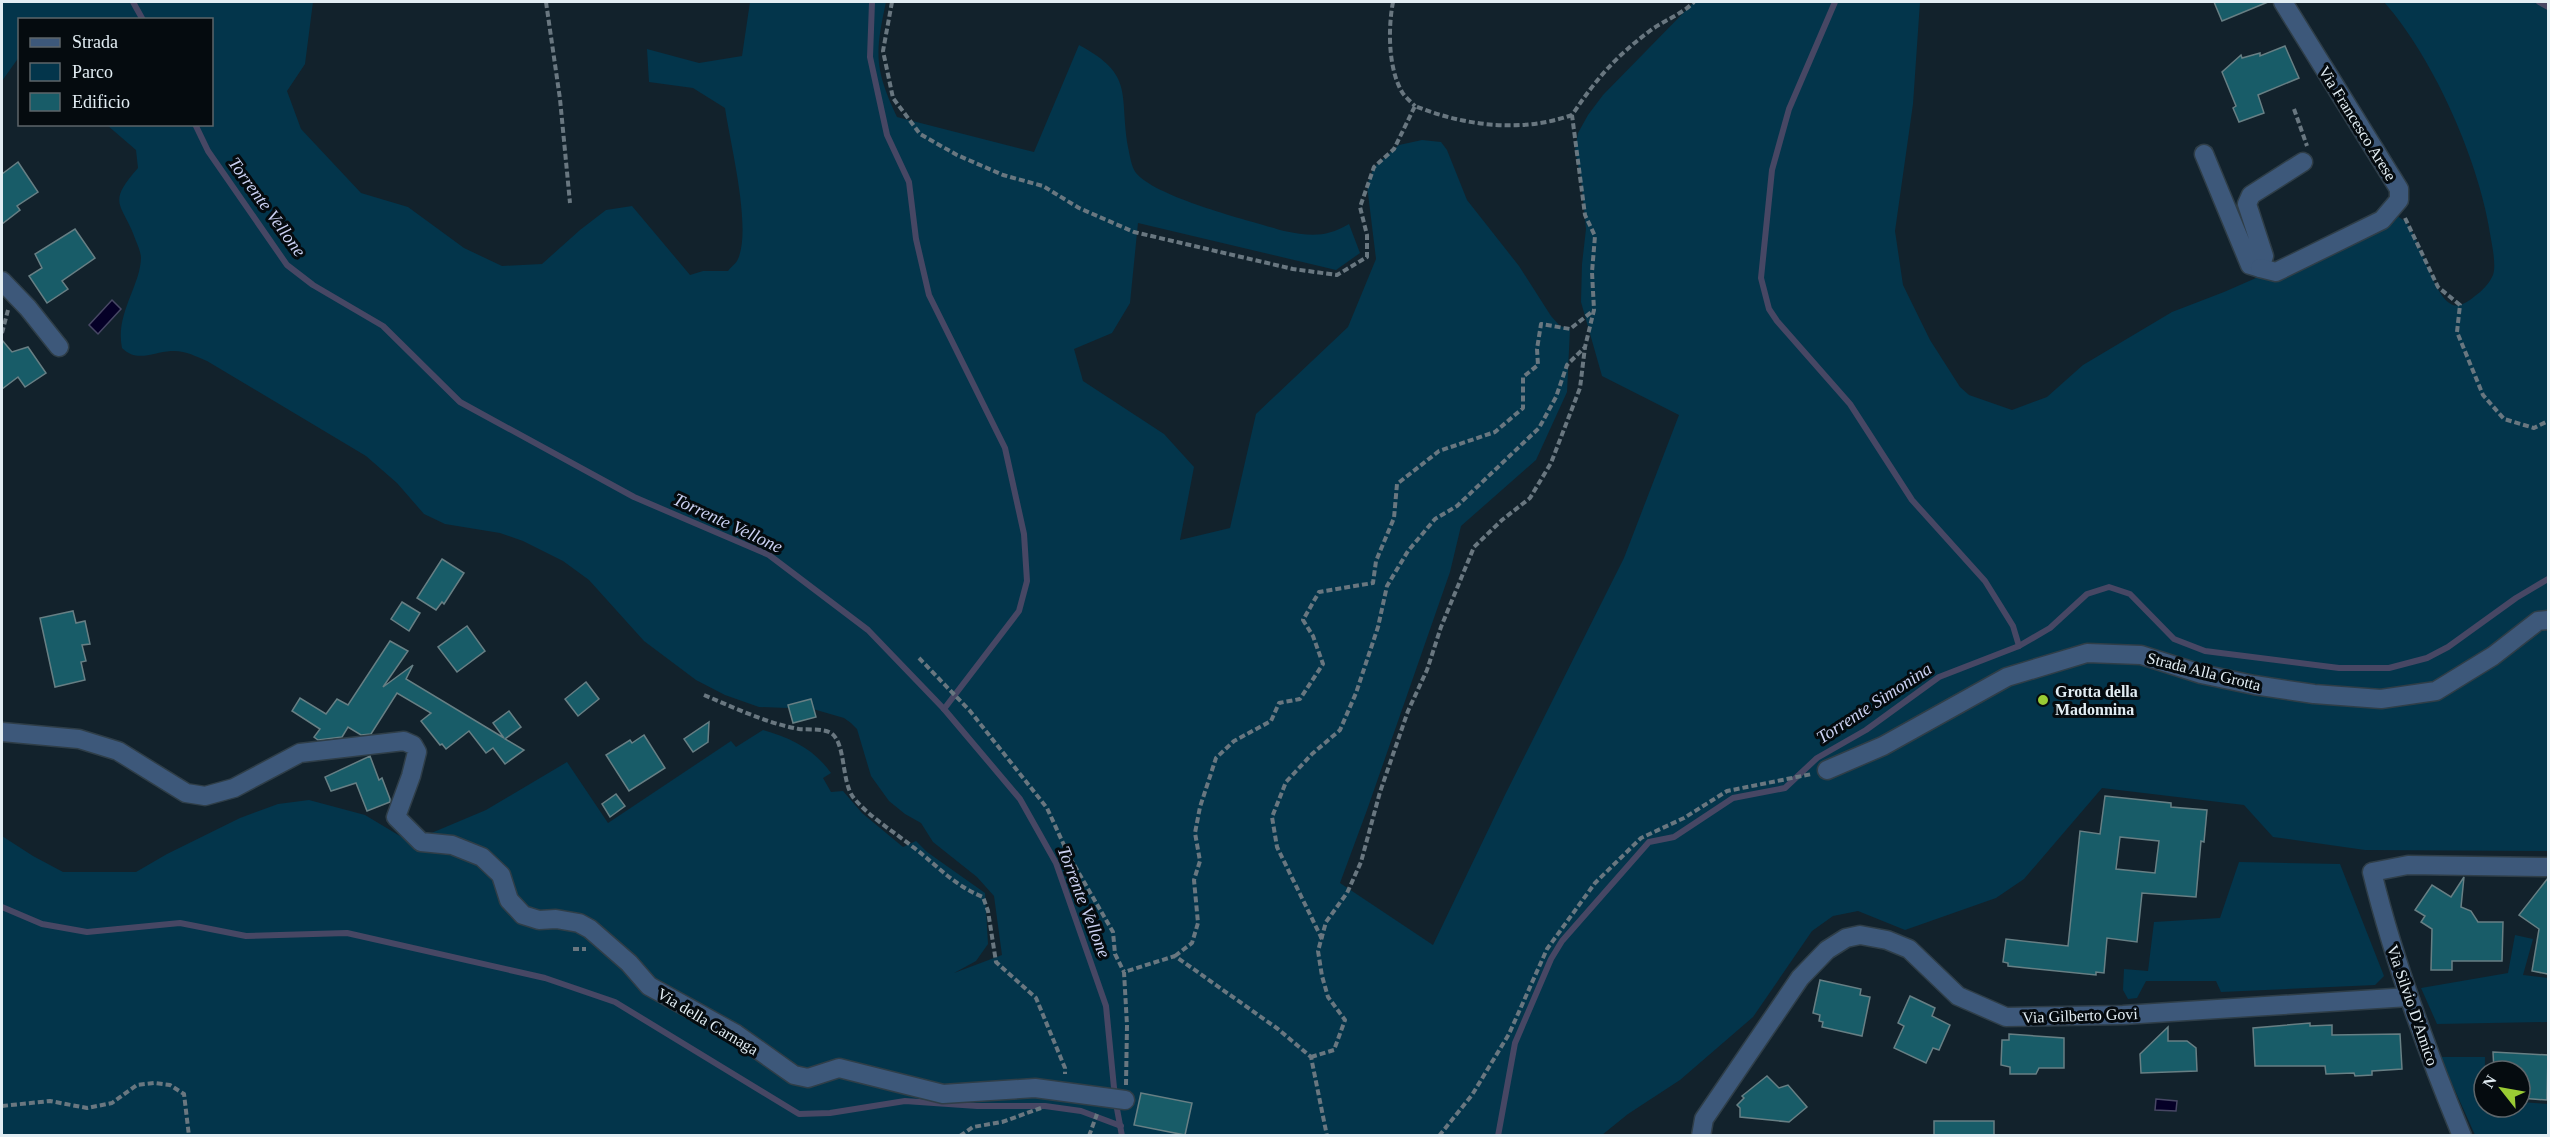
<svg xmlns="http://www.w3.org/2000/svg" width="2550" height="1137" font-family="'Times New Roman',serif">
<rect width="100%" height="100%" fill="#12222c"/>
<g fill="#03354b">
<path d="M2,2H313L305,64L287,91L301,129L361,193L408,207L464,248L502,266L542,264L580,230L606,210L632,206L690,275L703,271H728C730,268 735,264 737,261C753,232 730,143 725,108L693,88L649,82L647,49L699,63L742,56L750,2H886C875,53 874,68 897,117L1034,152L1079,45C1135,75 1119,93 1128,147C1130,156 1131,166 1136,173C1157,198 1251,221 1284,231C1310,236 1325,238 1349,224L1360,253L1336,270L1138,223L1130,303L1112,333L1074,349L1083,381L1164,434L1194,467L1180,540L1230,528L1256,414L1348,327L1376,259L1367,185L1374,167L1399,145L1422,140L1441,142L1447,150L1467,200L1519,266L1551,316L1560,326L1570,329L1567,392L1536,460L1461,526L1450,572L1367,810L1340,883L1433,945L1505,795L1624,558L1679,415L1602,376L1581,302L1582,264L1586,229L1581,179L1575,150L1578,133L1588,115L1603,95L1694,2H1920L1913,104L1895,231L1903,285L1930,340L1960,387L1969,395L2012,410L2047,397L2083,365L2172,312L2224,292L2397,216C2401,218 2405,221 2408,225C2420,241 2434,296 2451,304C2458,309 2469,301 2475,296C2482,291 2489,284 2493,275C2496,266 2493,250 2491,239C2481,165 2434,58 2384,2H2548V851L2365,850L2273,837L2244,805L2102,788L2024,879L1996,898L1905,930L1858,911L1833,916L1812,931L1753,1017L1680,1080L1628,1114L1602,1135H2V836L33,856L63,872H136L167,854L240,818L278,804L309,800L365,815L410,842L486,810L567,762L608,823L731,741L736,747L763,730C791,738 814,749 831,773L823,778L831,792L843,791L862,813L903,847L916,841L927,852L985,893L988,944L976,961L954,973L1002,955L994,896L977,877L933,842L921,823L905,814L889,801L871,776L857,729L851,723L844,718L813,709L759,707L725,695L696,680L644,641L589,580L563,561L523,541L500,533L445,524L424,514L397,483L366,456L207,361C195,356 185,350 171,351C153,352 137,363 122,348C115,314 140,287 141,258C141,253 138,246 136,241C123,203 105,205 138,168L136,150L107,125L212,124V20H20L19,57L2,81Z"/>
<polygon points="2239,862 2340,864 2384,976 2375,985 2221,992 2216,981 2146,981 2137,998 2128,999 2123,990 2124,969 2148,971 2154,922 2220,918"/>
<polygon points="2515,935 2533,939 2523,975 2548,978 2548,1022 2437,1024 2421,988 2508,973"/>
<polygon points="2440,1057 2485,1057 2484,1107 2520,1107 2520,1102 2548,1104 2548,1135 2475,1135"/>
</g>
<g fill="#050027" stroke="#474764" stroke-width="1.5">
<polygon points="112,300 121,309 98,334 89,325"/>
<polygon points="2156,1099 2177,1101 2176,1111 2155,1110"/>
</g>
<g fill="none" stroke-linecap="round" stroke-linejoin="round">
<g stroke="#474764" stroke-width="6">
<polyline points="133,2 143,20"/>
<polyline points="872,2 870,57 887,135 909,182 916,239 929,295 1005,448 1024,534 1027,581 1019,611 944,709"/>
<polyline points="2539,2 2548,7"/>
<polyline points="195,124 208,151 287,265 313,285 383,326 460,402 634,497 769,555 868,630 944,709 1020,799 1056,863 1106,1006 1115,1098 1122,1136"/>
<polyline points="2019,646 2050,628 2087,594 2109,587 2130,594 2174,639 2205,651 2339,668 2389,668 2427,658 2448,647 2516,598 2548,579"/>
<polyline points="2,907 42,924 87,932 180,923 246,936 347,933 545,978 615,1002 799,1114 830,1113 905,1101 977,1106 1045,1106 1081,1111 1121,1126"/>
<polyline points="1498,1136 1515,1043 1551,959 1562,941 1649,842 1674,837 1733,798 1785,788 1817,758 1866,730 1939,677 2019,646 2013,626 1985,581 1912,500 1850,404 1777,321 1769,309 1761,278 1772,170 1789,109 1835,2"/>
</g>
</g>
<g fill="#185c68" stroke="#677f84" stroke-width="1.5" fill-rule="evenodd">
<polygon points="2214,2 2268,2 2222,21"/>
<polygon points="2285,46 2299,78 2258,95 2264,113 2239,122 2233,108 2236,106 2222,72 2241,55 2242,58 2260,53 2260,56"/>
<polygon points="18,162 38,192 17,206 20,210 2,224 2,174"/>
<polygon points="75,229 95,258 62,281 68,289 47,303 29,276 42,268 35,254"/>
<polygon points="2,340 12,352 28,347 46,373 25,387 18,377 2,389"/>
<polygon points="442,559 464,573 444,604 442,602 436,610 417,598"/>
<polygon points="402,602 420,613 409,631 391,619"/>
<polygon points="73,611 76,623 85,621 90,644 82,645 86,661 81,662 85,680 55,687 40,618"/>
<polygon points="467,626 485,651 457,672 438,647"/>
<polygon points="390,641 408,651 383,687 413,665 406,679 504,738 493,723 509,711 521,727 505,739 524,750 505,764 493,748 486,753 469,731 446,749 442,744 440,745 421,721 431,713 397,693 371,734 361,735 348,727 342,737 318,740 314,737 320,729 292,711 300,698 326,714 337,699 348,705"/>
<polygon points="586,682 599,699 578,716 565,699"/>
<polygon points="811,699 816,717 793,723 788,705"/>
<polygon points="709,722 708,742 693,752 684,739"/>
<polygon points="644,735 665,768 629,791 606,755 630,740 632,743"/>
<polygon points="370,756 379,780 382,778 390,799 390,802 367,811 356,783 331,791 325,777"/>
<polygon points="616,794 625,806 610,817 602,804"/>
<path d="M2105,796L2171,803V807L2207,810L2204,842L2201,841L2196,897L2142,893L2137,942L2107,938L2104,973L2096,972V975L2008,966V963L2003,962L2006,939L2068,946L2080,831L2100,834ZM2120,837L2159,841L2155,873L2116,869Z"/>
<polygon points="2464,877 2461,907 2471,911 2478,922 2503,922 2502,961 2452,961 2452,970 2431,970 2432,929 2421,922 2425,916 2415,910 2432,885 2451,897"/>
<polygon points="2548,878 2548,974 2532,971 2539,929 2519,915"/>
<polygon points="1820,980 1861,989 1860,995 1870,997 1862,1036 1822,1027 1823,1022 1819,1021 1820,1015 1813,1013"/>
<polygon points="1910,996 1935,1008 1932,1016 1950,1025 1939,1050 1933,1048 1926,1063 1894,1048 1904,1026 1898,1023"/>
<polygon points="2310,1023 2310,1026 2332,1025 2332,1035 2400,1034 2402,1069 2372,1071 2372,1075 2355,1076 2354,1073 2326,1074 2325,1066 2255,1066 2253,1028"/>
<polygon points="2168,1027 2168,1041 2187,1041 2196,1048 2197,1071 2141,1073 2140,1054"/>
<polygon points="2009,1034 2064,1038 2064,1068 2039,1068 2036,1074 2010,1074 2010,1067 2001,1065 2002,1040 2009,1040"/>
<polygon points="2493,1052 2548,1055 2547,1100 2520,1098 2520,1071 2494,1071"/>
<polygon points="1767,1076 1779,1088 1788,1085 1807,1107 1789,1122 1740,1117 1740,1108 1737,1105 1744,1098 1742,1096"/>
<polygon points="1141,1093 1192,1103 1185,1135 1134,1125"/>
<rect x="1934" y="1121" width="60" height="15"/>
</g>
<g fill="none" stroke-linecap="round" stroke-linejoin="round">
<g stroke="#2f3e48" stroke-width="21">
<g id="minor">
<polyline points="2204,154 2250,265 2260,268 2264,256 2247,204 2251,195 2303,162"/>
<polyline points="2260,268 2276,272 2382,220 2399,200 2399,189 2283,2"/>
<polyline points="2,281 28,308 59,347"/>
<polyline points="2,732 79,739 118,751 186,793 205,796 234,788 300,753 404,741 413,745 417,752 411,776 396,817 421,842 452,845 482,857 501,875 509,900 523,915 539,920 556,919 579,923 590,929 629,963 649,986 736,1034 794,1075 808,1078 839,1068 943,1094 1035,1088 1125,1100"/>
<polyline points="1827,770 1883,746 2007,677 2087,653 2141,655 2201,674 2254,685 2314,694 2381,699 2436,691 2493,656 2538,621 2548,620"/>
<polyline points="1701,1136 1704,1119 1800,978 1827,950 1846,938 1860,935 1887,940 1909,949 1958,996 2006,1017 2123,1015 2409,997"/>
<path d="M2462,1136C2426,1049 2394,962 2372,872L2408,865L2548,867"/>
</g>
</g>
<g stroke="#697780" stroke-width="4" stroke-dasharray="6 3" stroke-linecap="butt">
<polyline points="546,2 560,99 570,203"/>
<path d="M892,2L883,51L893,98L920,134L957,155L1003,175L1043,186L1079,208L1134,232L1293,269L1337,275L1367,257V235L1360,207L1374,167L1394,149L1415,106C1465,126 1521,133 1572,115"/>
<path d="M1393,2C1388,28 1388,68 1402,92C1405,97 1411,102 1415,106"/>
<polyline points="2294,109 2307,146"/>
<polyline points="2405,218 2438,287 2460,305 2457,332 2483,395 2504,419 2534,428 2548,421"/>
<polyline points="2,333 8,310"/>
<polyline points="919,658 970,711 1047,808 1069,856 1113,932 1115,954 1124,972"/>
<path d="M704,695C735,708 766,723 799,729C809,730 822,728 831,733C846,743 841,780 853,797C869,817 893,831 913,847C938,866 953,885 983,897L988,911L996,962L1036,998L1065,1068V1074"/>
<polyline points="1322,939 1277,847 1272,817 1286,782 1312,754 1340,730 1356,693 1378,627 1387,586 1408,551 1435,519 1457,506 1539,428 1556,397 1567,365 1584,348"/>
<polyline points="573,949 586,949"/>
<polyline points="1175,956 1192,943 1198,923 1194,880 1200,861 1195,833 1200,807 1216,758 1234,741 1271,721 1279,703 1300,699 1323,664 1313,636 1303,620 1319,592 1373,583 1376,561 1394,518 1397,484 1439,451 1495,432 1523,408 1523,377 1538,365 1537,349 1541,324 1570,329 1594,310"/>
<path d="M1311,1057L1334,1050L1345,1020L1328,997L1322,976L1318,951L1326,922L1347,893L1361,862L1380,792L1408,711L1427,670L1441,627L1474,547L1502,520L1530,498L1551,463L1580,388L1585,347L1594,310L1592,272L1595,236L1585,215L1572,115C1597,78 1615,57 1651,30C1665,20 1682,14 1694,2"/>
<polyline points="1126,1085 1127,1025 1124,972 1175,956 1278,1029 1311,1057 1327,1136"/>
<polyline points="2,1106 50,1101 87,1108 112,1103 137,1085 154,1083 170,1085 184,1094 189,1136"/>
<polyline points="960,1136 973,1127 1002,1122 1041,1108"/>
<polyline points="1089,1136 1097,1114"/>
<polyline points="1439,1136 1472,1095 1509,1034 1547,949 1595,883 1641,838 1684,818 1727,791 1812,774"/>
</g>
<use href="#minor" stroke="#3d587a" stroke-width="18"/>
</g>
<circle fill="#9acb34" stroke="#050b0f" stroke-width="2" cx="2043" cy="700" r="6"/>
<g text-anchor="middle" stroke-width="6" stroke-linejoin="round" paint-order="stroke">
<g font-size="16" fill="#e2edf3" stroke="#050b0f">
<text transform="translate(2358 123) rotate(58)" y="6">Via Francesco Arese</text>
<text transform="translate(2204 671) rotate(14)" y="6">Strada Alla Grotta</text>
<text transform="translate(2413 1005) rotate(71)" y="6">Via Silvio D'Amico</text>
<text transform="translate(2080 1015) rotate(-2)" y="6">Via Gilberto Govi</text>
<text transform="translate(708 1021) rotate(31)" y="6">Via della Carnaga</text>
</g>
<g font-size="16" font-weight="bold" fill="#e2edf3" stroke="#050b0f" text-anchor="start">
<text x="2055" y="697">Grotta della<tspan x="2055" dy="18">Madonnina</tspan></text>
</g>
<g font-size="18" font-style="italic" fill="#cbd1f2" stroke="#050b0f">
<text transform="translate(267 207) rotate(54)" y="6">Torrente Vellone</text>
<text transform="translate(728 523) rotate(25)" y="6">Torrente Vellone</text>
<text transform="translate(1874 703) rotate(-33)" y="6">Torrente Simonina</text>
<text transform="translate(1084 902) rotate(69)" y="6">Torrente Vellone</text>
</g>
</g>
<rect width="2550" height="1137" fill="none" stroke="#e2edf3" stroke-width="6"/>
<rect x="18" y="18" width="195" height="108" fill="#050b0f" stroke="#5d656a" stroke-width="1.5"/>
<rect x="30" y="38" width="30" height="9" fill="#3d587a" stroke="#5d656a" stroke-width="1.5"/>
<text x="72" y="48" font-size="18" fill="#e2edf3">Strada</text>
<rect x="30" y="63" width="30" height="18" fill="#03354b" stroke="#5d656a" stroke-width="1.5"/>
<text x="72" y="78" font-size="18" fill="#e2edf3">Parco</text>
<rect x="30" y="93" width="30" height="18" fill="#185c68" stroke="#5d656a" stroke-width="1.5"/>
<text x="72" y="108" font-size="18" fill="#e2edf3">Edificio</text>
<g transform="translate(2502 1089) rotate(301)"><circle r="28" fill="#050b0f" stroke="#5d656a" stroke-width="1.5"/>
<path d="M0-4.5L10 22L0 15L-10 22Z" fill="#9acb34"/>
<text y="-9" font-size="16" font-weight="bold" text-anchor="middle" fill="#e2edf3">N</text>
</g>
</svg>
